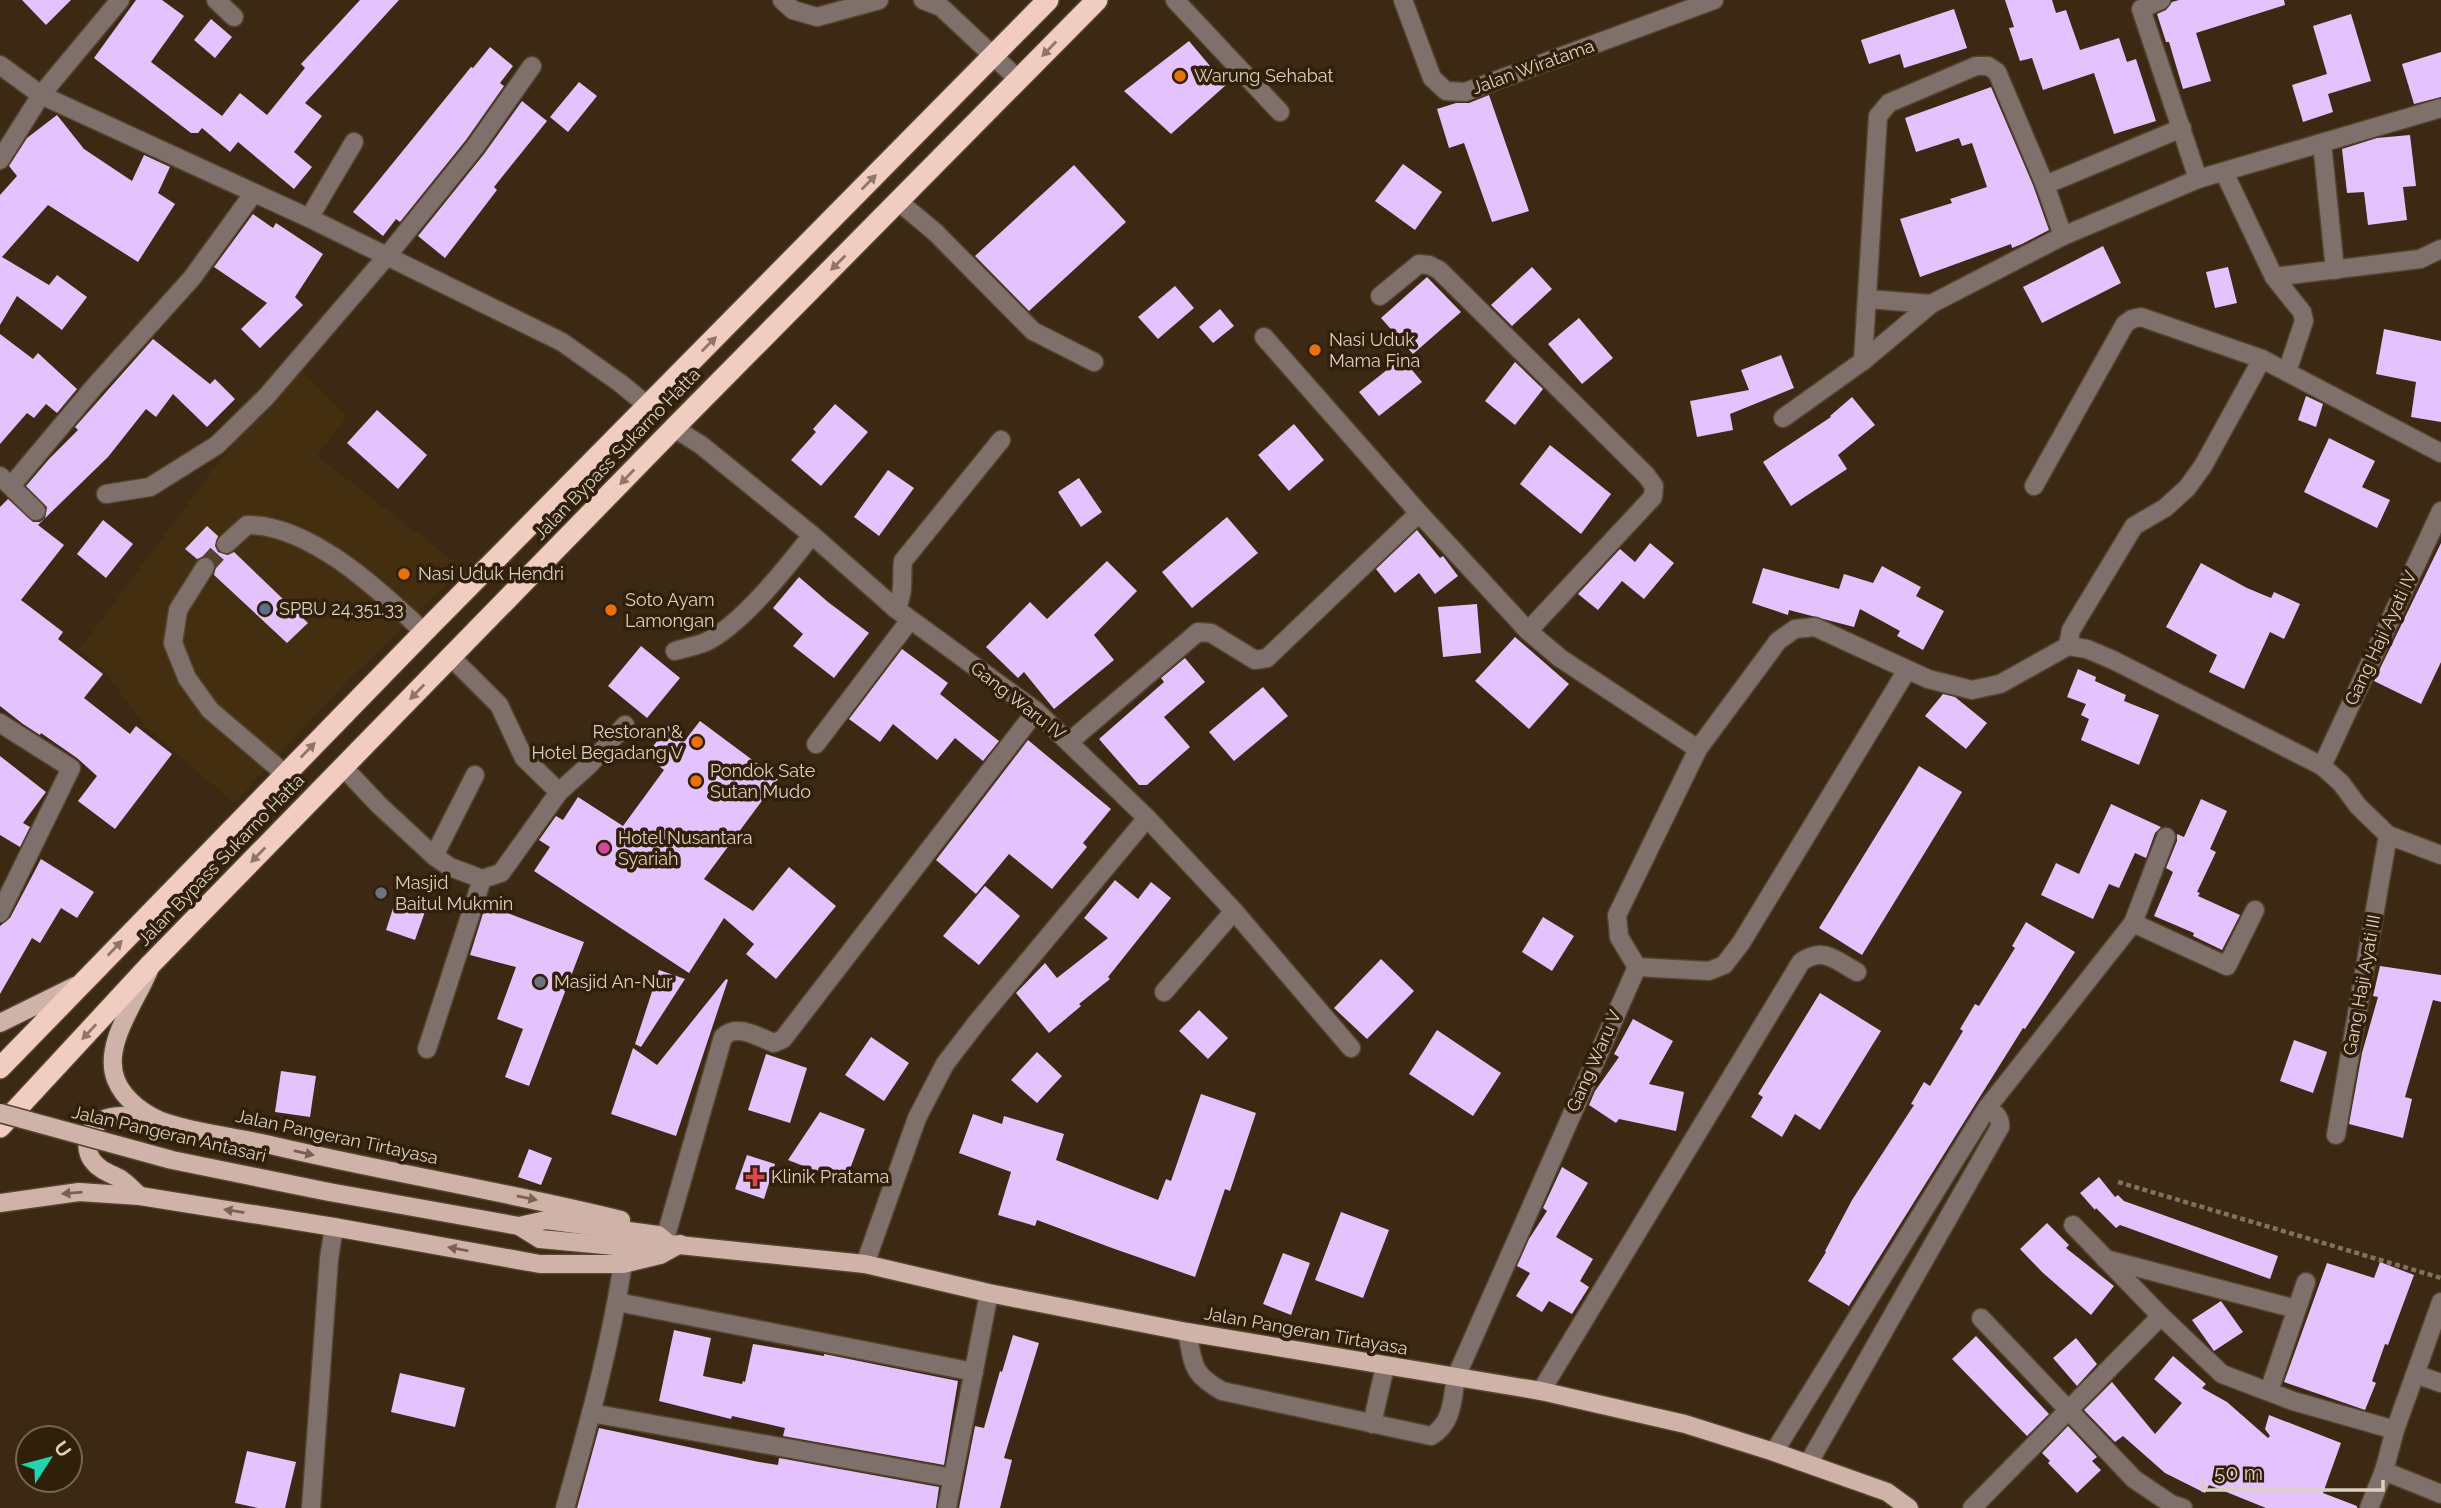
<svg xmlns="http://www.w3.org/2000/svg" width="2441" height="1508" font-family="Raleway,sans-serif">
<rect width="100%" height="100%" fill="#3b2913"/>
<polygon fill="#442e10" points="300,369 347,416 317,456 463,568 345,683 234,803 145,726 105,672 79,650 224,455"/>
<g fill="#e4c2fd">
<polygon points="22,0 71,0 46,25"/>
<polygon points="136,0 162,0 184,16 151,62 222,116 240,93 267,115 305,68 301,64 360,0 399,0 305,103 322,116 294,152 312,167 294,189 238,142 230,152 202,128 198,133 191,133 94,58"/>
<polygon points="2005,0 2052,0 2056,13 2066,10 2080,50 2119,38 2127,62 2136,59 2156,121 2114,134 2094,73 2043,90 2032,58 2020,61 2009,28 2014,27"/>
<polygon points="2179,0 2284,0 2285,5 2196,33 2211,81 2183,89 2169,42 2166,42 2157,14 2166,10 2172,2"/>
<polygon points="1954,9 1967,48 1904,68 1900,54 1869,64 1861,40"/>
<polygon points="2351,14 2371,81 2328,94 2333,112 2303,122 2292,85 2327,74 2313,26"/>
<polygon points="211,19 232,37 215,58 194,40"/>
<polygon points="1189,41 1226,85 1171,134 1124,91"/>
<polygon points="490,47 513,66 500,83 504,86 466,140 400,222 396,219 383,236 353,212 471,67 473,68"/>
<polygon points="2441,52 2441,97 2414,104 2402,64"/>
<polygon points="579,82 597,96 568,132 550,117"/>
<polygon points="1991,87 2033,185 2049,230 2022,244 2012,248 2011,244 1920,277 1900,219 1952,203 1950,199 1987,187 1972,143 1962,146 1959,138 1916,152 1905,118"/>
<polygon points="1489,95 1529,211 1492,222 1464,143 1449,148 1437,109 1456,103 1469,103"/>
<polygon points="522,101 547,121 494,187 497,190 445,258 418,236 484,154"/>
<polygon points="57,115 84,149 132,181 144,155 170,167 158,193 175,204 138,262 48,205 2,257 49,285 57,275 87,297 62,330 17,296 0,325 0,195 17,176 9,166 27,138"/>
<polygon points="2410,135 2416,186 2403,187 2407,220 2368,225 2364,192 2347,193 2342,149 2377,138"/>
<polygon points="1403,164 1442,192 1415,230 1375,201"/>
<polygon points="1074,165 1126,222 1029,311 975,256"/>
<polygon points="253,214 273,228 276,223 323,254 295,297 303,305 260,348 241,329 267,303 214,267"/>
<polygon points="2103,246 2121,283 2042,323 2023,287"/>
<polygon points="1532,267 1552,289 1512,326 1491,305"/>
<polygon points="2228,267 2237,303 2215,308 2206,272"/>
<polygon points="1427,277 1461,312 1413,354 1381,318"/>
<polygon points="1175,286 1194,308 1158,339 1138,317"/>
<polygon points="1220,309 1234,326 1213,343 1199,327"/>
<polygon points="1579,318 1613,358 1582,384 1548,344"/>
<polygon points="2384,329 2441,341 2441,422 2411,417 2416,382 2376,374"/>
<polygon points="0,334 33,359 38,353 77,389 57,413 46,404 34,418 27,413 0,444"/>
<polygon points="153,339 210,384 215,379 235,399 207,427 173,394 156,417 146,409 108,457 38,525 64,545 21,600 63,632 58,639 103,674 84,698 130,734 136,726 172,754 115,829 78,801 97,776 77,758 41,733 40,735 23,724 0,706 0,507 8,499 33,522 40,522 45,518 47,507 26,486 49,459 78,430 75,427"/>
<polygon points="1781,355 1794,388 1730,414 1733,430 1697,437 1690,401 1749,390 1741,370"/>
<polygon points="1402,358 1422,382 1379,416 1359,392"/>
<polygon points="1515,362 1543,389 1515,425 1485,401"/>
<polygon points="2306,396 2323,404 2316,427 2298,420"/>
<polygon points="1852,397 1875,425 1838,455 1847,469 1791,506 1763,462 1831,417 1830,416"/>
<polygon points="835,404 868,432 821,486 791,460 816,432 813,429"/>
<polygon points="377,410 427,455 398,489 347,443"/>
<polygon points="1294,424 1324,460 1289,491 1258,455"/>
<polygon points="2329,438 2375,461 2362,487 2390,500 2377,528 2304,492"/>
<polygon points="1550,445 1611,494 1581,534 1520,484"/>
<polygon points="888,470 914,488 879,536 854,517"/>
<polygon points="1079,478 1102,512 1081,527 1058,492"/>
<polygon points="1227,517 1258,553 1192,608 1162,572"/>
<polygon points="103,520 133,544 106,578 77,554"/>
<polygon points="207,526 218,536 215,546 218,552 228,555 234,552 308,623 287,643 214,575 216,567 212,558 205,556 197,559 185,549"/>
<polygon points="1417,530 1440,558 1443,556 1458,576 1435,594 1419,573 1395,593 1376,569"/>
<polygon points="1650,543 1674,563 1644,599 1622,581 1598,610 1578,594 1620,549 1635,562"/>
<polygon points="2441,543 2441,662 2421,704 2374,681"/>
<polygon points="1107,561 1137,591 1094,635 1114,660 1054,709 1024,672 1018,678 986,647 1030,602 1047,619"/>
<polygon points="2201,563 2247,588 2271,598 2274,592 2300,604 2284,639 2270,632 2244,689 2209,672 2217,655 2166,627"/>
<polygon points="1882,566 1921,587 1916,596 1944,611 1923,650 1897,636 1900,631 1860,609 1854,627 1789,610 1788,615 1752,603 1763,568 1839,589 1844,574 1873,583"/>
<polygon points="799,577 828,602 869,633 834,678 793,646 803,634 773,608"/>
<polygon points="1477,604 1481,653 1443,657 1438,607"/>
<polygon points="1515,637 1569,684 1529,729 1475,681"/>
<polygon points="641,646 680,678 647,718 608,686"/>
<polygon points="902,649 948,683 940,694 999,741 983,761 955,738 937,760 893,724 880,742 849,719"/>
<polygon points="1185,658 1205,682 1164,717 1190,747 1147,785 1139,785 1099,739 1164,682 1161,678"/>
<polygon points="2078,669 2096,677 2095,681 2126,695 2124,701 2159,715 2139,765 2081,740 2089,719 2081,715 2086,704 2067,697"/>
<polygon points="1263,687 1288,716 1234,761 1209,732"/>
<polygon points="1943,694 1955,697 1987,723 1966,749 1925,716"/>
<polygon points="700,721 778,779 704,879 753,911 789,867 836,906 776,979 746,954 754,944 724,918 689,973 534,871 550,847 539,840 556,816 563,820 578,797 623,826 664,770 646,756 668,726 686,739"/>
<polygon points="1028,740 1111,809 1083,843 1087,847 1052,889 1009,854 976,894 936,860"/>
<polygon points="0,756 46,792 23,823 30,827 20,847 0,835"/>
<polygon points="1919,766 1962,792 1862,955 1819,928"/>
<polygon points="2201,799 2227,811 2210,849 2216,852 2197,892 2200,893 2198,896 2240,915 2222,950 2193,936 2194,933 2154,916 2173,872 2166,868 2177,841 2177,834 2184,837"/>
<polygon points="2111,804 2161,827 2155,833 2146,858 2135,853 2119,888 2109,884 2093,919 2041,895 2056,863 2079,874"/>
<polygon points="41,859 94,892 77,918 61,908 40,943 32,938 0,994 0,926 10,918"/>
<polygon points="1115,880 1138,899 1151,882 1171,898 1108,977 1110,979 1079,1004 1081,1006 1049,1033 1016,993 1045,963 1057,978 1108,938 1084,918"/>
<polygon points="985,886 1020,916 979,965 943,936"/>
<polygon points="397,896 427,906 415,940 386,930"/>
<polygon points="485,907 510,914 584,942 529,1086 505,1077 523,1029 497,1019 516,967 470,955"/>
<polygon points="1543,917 1574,936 1552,971 1522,952"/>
<polygon points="2026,922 2075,952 2043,1002 2025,1029 2023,1028 1849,1306 1808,1281 1826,1252 1825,1251 1852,1200 1914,1105 1911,1104 1924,1082 1930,1086 1963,1031 1960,1029 1975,1004 1979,1006 2015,948 2012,946"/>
<polygon points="1381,959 1414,991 1367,1039 1334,1008"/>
<polygon points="2380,966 2441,975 2441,1002 2433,1000 2405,1097 2412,1099 2403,1138 2349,1124 2362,1053 2378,997 2373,996"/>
<polygon points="659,970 685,979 641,1047 635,1044"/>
<polygon points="726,979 728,980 676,1136 611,1114 633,1048 657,1065"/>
<polygon points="1820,993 1881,1031 1820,1130 1795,1114 1782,1137 1751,1117 1763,1097 1758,1094"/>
<polygon points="1199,1010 1228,1038 1208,1059 1179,1031"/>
<polygon points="1633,1019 1673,1041 1649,1084 1684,1092 1676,1131 1619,1119 1616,1123 1589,1105 1595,1091 1619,1057 1614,1054"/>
<polygon points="1437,1030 1501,1073 1473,1116 1409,1074"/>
<polygon points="871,1037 909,1063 884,1101 845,1075"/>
<polygon points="2294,1040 2327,1052 2313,1093 2280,1081"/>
<polygon points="1037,1052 1062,1076 1037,1103 1011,1080"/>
<polygon points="766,1054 807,1068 790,1123 748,1110"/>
<polygon points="281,1071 316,1076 310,1117 275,1112"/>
<polygon points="1201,1094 1256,1113 1230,1191 1225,1189 1195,1277 1112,1248 1037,1220 1035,1226 998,1215 1011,1172 959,1153 973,1114 1002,1124 1004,1116 1064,1134 1056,1160 1158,1200 1166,1179 1171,1181"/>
<polygon points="820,1112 865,1129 845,1182 788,1160"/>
<polygon points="529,1149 552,1158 541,1185 518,1177"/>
<polygon points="747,1155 775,1164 764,1199 735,1189"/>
<polygon points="1562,1167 1588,1183 1556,1237 1593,1259 1580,1281 1589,1287 1572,1314 1549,1301 1542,1312 1516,1296 1530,1273 1517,1266 1529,1239 1547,1211 1543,1208"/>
<polygon points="2099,1177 2115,1197 2118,1195 2124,1201 2278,1256 2270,1279 2120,1225 2116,1228 2096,1208 2095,1210 2080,1193"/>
<polygon points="1341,1212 1389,1230 1363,1298 1315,1280"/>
<polygon points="2047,1223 2069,1245 2066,1248 2114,1286 2091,1315 2042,1272 2020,1249"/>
<polygon points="1283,1253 1310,1263 1291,1315 1263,1304"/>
<polygon points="2380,1262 2414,1275 2388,1345 2385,1344 2372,1381 2376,1383 2365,1410 2284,1382 2327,1263 2374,1278"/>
<polygon points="2221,1301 2243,1332 2214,1351 2192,1320"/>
<polygon points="674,1330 711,1338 703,1376 742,1384 743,1381 745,1382 753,1344 824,1356 824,1354 958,1381 944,1465 783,1436 785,1428 732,1416 731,1419 659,1401"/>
<polygon points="1013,1335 1039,1343 1004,1458 1012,1460 1000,1508 959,1508 975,1426 984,1428 1000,1371 1002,1372"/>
<polygon points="1976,1336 2049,1414 2027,1436 1952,1359"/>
<polygon points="2076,1338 2097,1364 2077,1386 2053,1358"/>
<polygon points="2173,1356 2206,1384 2202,1388 2227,1402 2268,1438 2270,1436 2265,1429 2269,1415 2341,1443 2323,1493 2357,1506 2357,1508 2266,1508 2209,1485 2205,1493 2165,1473 2123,1436 2115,1442 2084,1410 2112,1382 2155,1434 2182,1403 2154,1379"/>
<polygon points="400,1373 465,1388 455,1427 391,1412"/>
<polygon points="2068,1426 2097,1457 2092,1461 2101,1470 2077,1493 2048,1463 2050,1461 2042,1453"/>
<polygon points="599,1428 759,1462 778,1465 779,1458 939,1487 936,1508 577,1508"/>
<polygon points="247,1451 296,1462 285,1508 258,1508 235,1503"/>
</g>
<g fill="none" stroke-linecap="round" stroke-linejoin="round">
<polyline stroke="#53422d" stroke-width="18" stroke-dasharray="18 9" stroke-linecap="butt" points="205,567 226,544"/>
<g stroke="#55442f" stroke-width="21">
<g id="minor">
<polyline points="216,0 234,17"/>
<polyline points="782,0 793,10 817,17 879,0"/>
<polyline points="923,0 941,7 1019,80"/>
<polyline points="1175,0 1280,112"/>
<polyline points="1403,0 1432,78 1446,91 1465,92 1714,0"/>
<polyline points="2161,0 2141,9 2198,179"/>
<polyline points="0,65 41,95 309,218 562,342 620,383 648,406"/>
<polyline points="2322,143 2335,270"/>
<polyline points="0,160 41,95 120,0"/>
<polyline points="2224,172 2274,277 2302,312 2304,321 2287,372"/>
<polyline points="2045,185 2182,128"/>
<polyline points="899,202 935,232 1033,331 1094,362"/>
<polyline points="309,218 354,142"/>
<polyline points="2274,277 2420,259 2441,249"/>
<polyline points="1380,296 1419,264 1429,265 1439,270 1646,475 1654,486 1653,497 1528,631"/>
<polyline points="1868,299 1931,304"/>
<polyline points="1264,337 1419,513 1528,631 1560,658 1698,749"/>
<polyline points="1863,361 1878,116 1889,103 1976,66 1988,66 1997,72 2045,185 2063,236"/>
<polyline points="1783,418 1863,361 1931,304 2063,236 2198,179 2441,108"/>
<polyline points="674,428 701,445 812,535 896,609 1036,711 1147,818 1234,911 1351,1048"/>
<polyline points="0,476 36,511"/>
<polyline points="11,486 94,387 192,278 253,194"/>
<polyline points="2034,486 2125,324 2132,319 2141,317 2262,359 2441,453"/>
<polyline points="106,494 150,487 217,445 266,397 387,256 475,147 532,66"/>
<path d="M226,544L247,525C310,524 380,591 424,632"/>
<polyline points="205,567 178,610 173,643 187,678 210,710 285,774"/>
<path d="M896,609C905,592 901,580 903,561L1001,440"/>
<polyline points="2068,646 2071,630 2134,526 2165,508 2187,488 2203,466 2262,359"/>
<path d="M675,651C685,648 696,646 706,642C743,623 786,568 812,535"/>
<polyline points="451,657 499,705 524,758 559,792"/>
<polyline points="0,723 71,768 0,913"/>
<polyline points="1069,742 1198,632 1211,633 1255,660 1267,658 1419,513"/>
<polyline points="816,744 910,620"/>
<polyline points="2322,766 2441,511"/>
<polyline points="343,767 379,805 434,856 450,867 482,879 501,873 559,792 589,765 625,725"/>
<polyline points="434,856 475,775"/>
<polyline points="2133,923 2227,966 2255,910"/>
<polyline points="1637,967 1709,971 1724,965 1741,943 1907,670"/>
<polyline points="1164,992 1234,911"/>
<polyline points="427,1049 482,879"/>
<polyline points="2336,1135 2388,835"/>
<polyline points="2073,1225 2161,1316 2222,1374 2293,1401 2395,1430"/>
<path d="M667,1232L723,1037C737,1023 758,1037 774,1043L783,1039L1036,711"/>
<polyline points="2105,1259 2296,1309"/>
<polyline points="865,1264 917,1118 945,1064 978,1021 1147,818"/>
<polyline points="617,1302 974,1372"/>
<polyline points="1981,1318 2134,1479 2171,1504 2183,1508"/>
<path d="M1187,1332C1194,1366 1191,1373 1222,1391L1431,1436C1453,1423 1452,1400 1456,1377L1637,967L1619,937L1617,915L1698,749L1778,641L1795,629L1815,627L1928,679L1972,690L2000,684L2068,646L2087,649L2113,660L2322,766L2341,783L2358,806L2388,835L2441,855"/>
<polyline points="2415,1374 2441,1383"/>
<path d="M1541,1391L1801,962C1824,946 1836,961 1857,972"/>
<polyline points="2269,1391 2306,1282"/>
<polyline points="591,1413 953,1478"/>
<polyline points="1372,1424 1385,1366"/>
<polyline points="1774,1452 1987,1108 2133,923 2166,837"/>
<path d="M1808,1464L2000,1127C2001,1117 1994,1113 1987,1108"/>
<polyline points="2384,1471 2441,1494"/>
<polyline points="311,1508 329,1259 334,1227"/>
<path d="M565,1508C589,1423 613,1337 625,1249"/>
<polyline points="947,1508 989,1293"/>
<polyline points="1972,1508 2161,1316"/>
<polyline points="2369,1508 2384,1471 2395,1430 2441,1302"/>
</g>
</g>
<g stroke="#55442f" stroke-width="21">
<g id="major">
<path d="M149,970C136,1002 102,1045 116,1080C124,1100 146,1116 167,1123C199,1133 234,1137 266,1144C384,1172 504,1191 621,1220"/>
<polyline points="0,1023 75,986"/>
<polyline points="329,1192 519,1226 546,1220 658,1235 669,1244 865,1264 989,1293 1187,1332 1541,1391 1685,1424 1774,1452 1887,1492 1909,1508"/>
<path d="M140,1196C133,1190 127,1183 119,1178C109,1173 99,1170 92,1160C87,1153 86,1143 89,1135C99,1109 131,1116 152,1120"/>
<polyline points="0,1203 79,1192 140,1196 334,1227 540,1264 623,1264 660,1255 680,1244"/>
<polyline points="519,1226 540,1239 657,1250"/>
</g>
</g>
<g stroke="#55442f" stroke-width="24">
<g id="highway">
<polyline points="0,1068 424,632 1048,0"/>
<polyline points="0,1127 151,964 674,428 1097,0"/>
</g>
</g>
<polyline stroke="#817260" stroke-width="4.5" stroke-dasharray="5 3.5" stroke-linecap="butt" points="2118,1182 2441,1278"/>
<use href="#minor" stroke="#7f706b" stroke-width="18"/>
<use href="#major" stroke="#d0b3a8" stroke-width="18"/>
<use href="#highway" stroke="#f0cdc0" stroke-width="21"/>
<g stroke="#55442f" stroke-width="21" stroke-linecap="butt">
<polyline id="major-bridge" points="0,1113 172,1160 329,1192"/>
</g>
<use href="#major-bridge" stroke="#d0b3a8" stroke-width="18"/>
</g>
<defs><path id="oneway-solid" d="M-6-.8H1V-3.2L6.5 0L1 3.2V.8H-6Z" transform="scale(1.75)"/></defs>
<g fill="#907664">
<use href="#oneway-solid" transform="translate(1049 49) rotate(134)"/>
<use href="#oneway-solid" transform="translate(869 182) rotate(-45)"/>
<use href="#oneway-solid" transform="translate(838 263) rotate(135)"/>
<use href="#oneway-solid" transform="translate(709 344) rotate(-45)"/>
<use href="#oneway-solid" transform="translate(627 477) rotate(134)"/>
<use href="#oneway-solid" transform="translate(417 692) rotate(134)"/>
<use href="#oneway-solid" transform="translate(308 750) rotate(-46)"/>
<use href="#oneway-solid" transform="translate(258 855) rotate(134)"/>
<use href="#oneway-solid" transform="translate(115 948) rotate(-46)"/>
<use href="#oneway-solid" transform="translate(89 1032) rotate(133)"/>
</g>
<g fill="#796251">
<use href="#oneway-solid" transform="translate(304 1153) rotate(13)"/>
<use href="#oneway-solid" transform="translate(72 1193) rotate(175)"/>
<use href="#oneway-solid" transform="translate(527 1198) rotate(11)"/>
<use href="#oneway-solid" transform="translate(234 1211) rotate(-171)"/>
<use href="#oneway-solid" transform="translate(458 1249) rotate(-170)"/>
</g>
<g fill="#e8710a" stroke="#312009" stroke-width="2.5">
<circle cx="1180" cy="76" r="7"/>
<circle cx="1315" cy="350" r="7"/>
<circle cx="404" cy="574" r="7"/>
<circle cx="611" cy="610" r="7"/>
<circle cx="697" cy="742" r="7"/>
<circle cx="696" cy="781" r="7"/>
</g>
<circle fill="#5c6f8a" stroke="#312009" stroke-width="2.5" cx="265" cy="609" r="7"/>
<circle fill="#d1479c" stroke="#312009" stroke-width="2.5" cx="604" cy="848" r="7"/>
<g fill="#6b7280" stroke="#312009" stroke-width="2.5">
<circle cx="381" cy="893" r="7"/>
<circle cx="540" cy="982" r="7"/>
</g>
<path fill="#e0444e" stroke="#312009" stroke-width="2.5" d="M751.5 1166.5h7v7h7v7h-7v7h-7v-7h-7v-7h7z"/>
<g text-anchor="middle" stroke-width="7" stroke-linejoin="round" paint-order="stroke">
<g font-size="18" fill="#dbd0c2" stroke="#312009">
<text transform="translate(1533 67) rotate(-20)" y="6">Jalan Wiratama</text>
<text transform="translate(617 454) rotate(-46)" y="6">Jalan Bypass Sukarno Hatta</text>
<text transform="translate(2381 638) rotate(-65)" y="6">Gang Haji Ayati IV</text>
<text transform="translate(1018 701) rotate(38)" y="6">Gang Waru IV</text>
<text transform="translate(221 860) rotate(-46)" y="6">Jalan Bypass Sukarno Hatta</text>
<text transform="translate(2362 985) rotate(-80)" y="6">Gang Haji Ayati III</text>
<text transform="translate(1594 1061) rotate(-66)" y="6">Gang Waru V</text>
<text transform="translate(169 1134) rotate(13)" y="6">Jalan Pangeran Antasari</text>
<text transform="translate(337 1137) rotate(12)" y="6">Jalan Pangeran Tirtayasa</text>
<text transform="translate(1306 1331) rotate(10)" y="6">Jalan Pangeran Tirtayasa</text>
</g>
<g font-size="18" fill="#dbd0c2" stroke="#312009" text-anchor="start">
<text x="1194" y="82">Warung Sehabat</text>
<text x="1329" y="346">Nasi Uduk<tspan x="1329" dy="21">Mama Fina</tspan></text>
<text x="418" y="580">Nasi Uduk Hendri</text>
<text x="625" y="606">Soto Ayam<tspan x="625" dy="21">Lamongan</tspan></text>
<text x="279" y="615">SPBU 24.351.33</text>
<text x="683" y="738" text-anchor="end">Restoran &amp;<tspan x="683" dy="21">Hotel Begadang V</tspan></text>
<text x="710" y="777">Pondok Sate<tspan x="710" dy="21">Sutan Mudo</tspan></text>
<text x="618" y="844">Hotel Nusantara<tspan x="618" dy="21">Syariah</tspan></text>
<text x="395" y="889">Masjid<tspan x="395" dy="21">Baitul Mukmin</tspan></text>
<text x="554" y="988">Masjid An-Nur</text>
<text x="771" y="1183">Klinik Pratama</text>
</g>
</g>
<g transform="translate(49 1459) rotate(54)"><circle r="33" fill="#312009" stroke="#756653" stroke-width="2"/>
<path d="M0-5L12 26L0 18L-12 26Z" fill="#1fd5b0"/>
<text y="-10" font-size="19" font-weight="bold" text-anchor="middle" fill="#dbd0c2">U</text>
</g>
<path d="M2203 1480v10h180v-10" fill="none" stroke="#dbd0c2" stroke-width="3.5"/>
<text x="2214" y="1480" font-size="21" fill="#dbd0c2" stroke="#312009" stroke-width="5" paint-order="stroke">50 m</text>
</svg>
